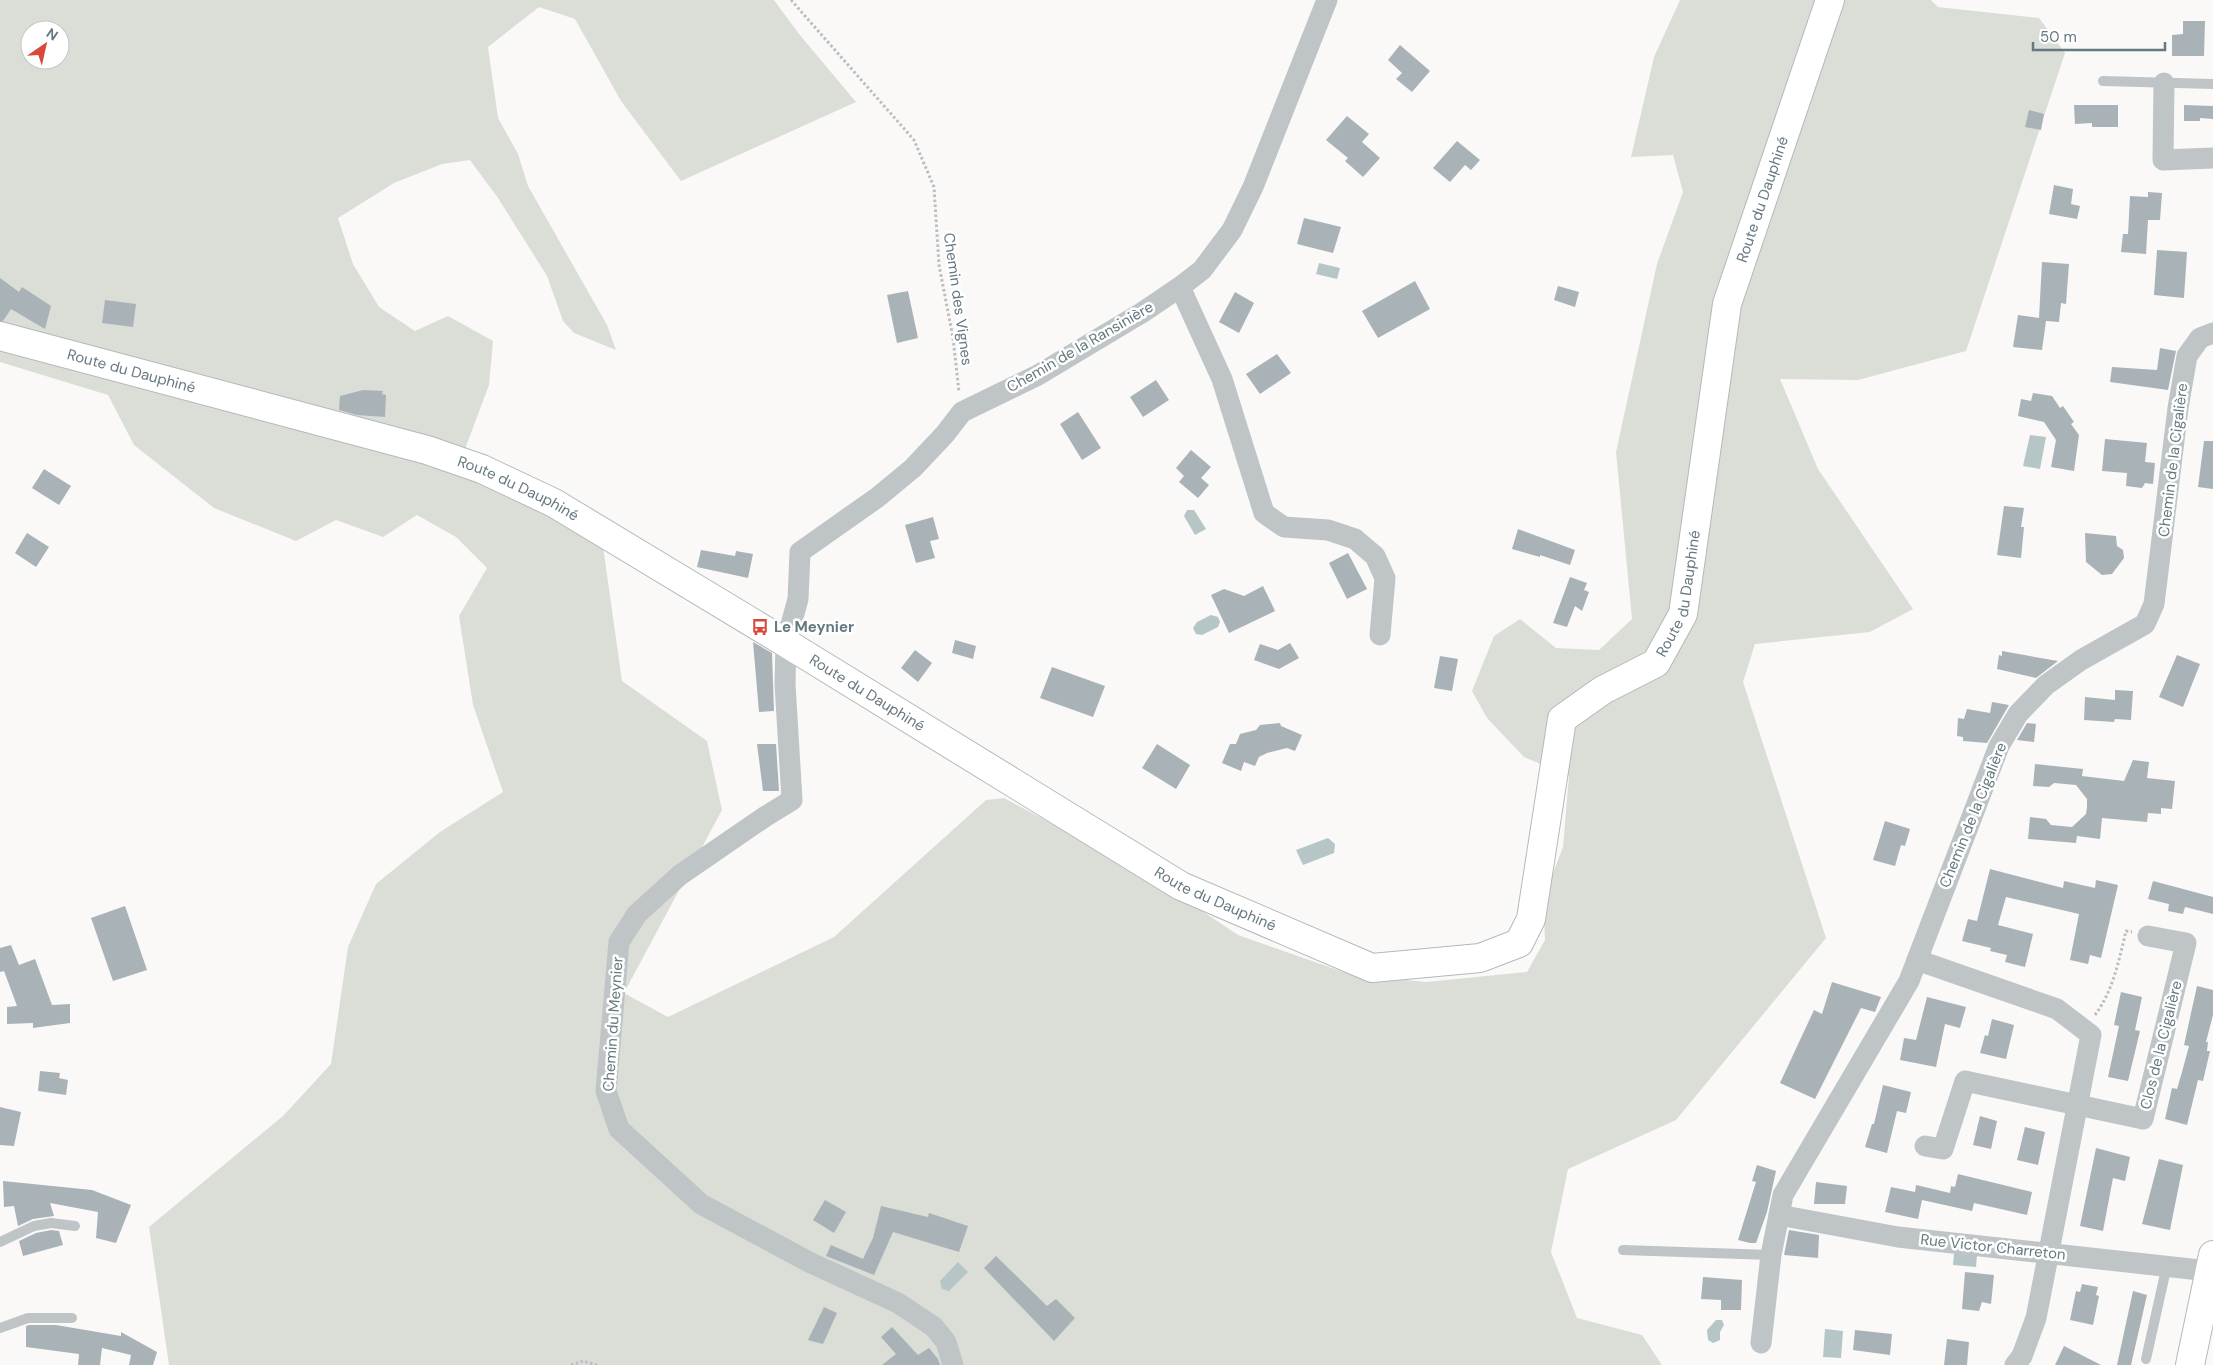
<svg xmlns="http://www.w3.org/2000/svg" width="2213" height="1365" font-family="'DM Sans',sans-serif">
<rect width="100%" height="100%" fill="#faf9f8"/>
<path fill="#daded7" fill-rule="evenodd" d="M0,0H774L799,34L856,102L681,181L621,101L575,19L539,7L488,47L498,118L518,154L528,186L607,325L616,350L574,333L563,321L547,276L498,198L470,160L442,164L394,183L338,218L353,264L379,307L415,331L448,316L493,341L489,385L465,449L599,518L622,681L707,741L722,810L624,993L668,1017L834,937L986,800L1004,798L1147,874L1238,935L1349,974L1426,982L1527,972L1545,940L1543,899L1563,847L1569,776L1524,757L1487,718L1472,691L1494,636L1520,619L1556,648L1599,650L1632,619L1616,452L1657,264L1683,192L1673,155L1631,157L1654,57L1680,0H1931L1938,7L2039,18L2065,53L1966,351L1858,380L1780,379L1818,469L1913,609L1870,632L1755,644L1743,682L1826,938L1676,1120L1568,1169L1551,1252L1577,1318L1642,1335L1662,1365H169L149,1227L283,1116L331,1064L348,947L376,884L440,832L503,792L473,705L459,616L487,568L456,537L417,515L383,537L336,520L296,541L214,508L134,445L108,395L0,362ZM30,30H60V60H30Z"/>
<g fill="#b6c5c6">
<polygon points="1319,263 1340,268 1337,279 1316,274"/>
<polygon points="2030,435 2046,437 2040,469 2023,466"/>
<polygon points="1187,510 1194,510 1206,529 1195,535 1184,516"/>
<polygon points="1211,615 1218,617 1220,622 1218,627 1202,635 1196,634 1193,628 1197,622"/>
<polygon points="1328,838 1335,844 1334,853 1303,865 1296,850"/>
<polygon points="1954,1253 1977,1255 1976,1267 1953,1265"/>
<polygon points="958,1262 968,1272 949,1291 942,1289 940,1281"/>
<polygon points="1716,1320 1722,1320 1724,1325 1720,1332 1720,1340 1713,1343 1708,1340 1707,1330"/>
<polygon points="1825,1329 1843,1331 1841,1358 1823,1357"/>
</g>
<g fill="#a9b2b7">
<polygon points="2183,21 2205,21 2204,56 2172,56 2172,35 2183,34"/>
<polygon points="1400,45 1430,71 1412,92 1396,79 1402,73 1388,60"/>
<polygon points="2074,105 2118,105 2118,127 2092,127 2092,123 2075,124"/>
<polygon points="2184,105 2213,106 2213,119 2200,118 2200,121 2184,121"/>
<polygon points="2029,110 2044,114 2041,130 2025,127"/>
<polygon points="1347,116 1369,134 1362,142 1380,158 1363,177 1345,161 1348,158 1326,140"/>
<polygon points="1457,141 1480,160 1471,170 1465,165 1450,182 1433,168"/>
<polygon points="2054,185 2073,189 2071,204 2080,206 2077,219 2049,214"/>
<polygon points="2148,192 2162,193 2160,220 2148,220 2146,254 2121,252 2123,234 2128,234 2130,196 2148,197"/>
<polygon points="1304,218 1341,227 1333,253 1297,244"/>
<polygon points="2157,250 2187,252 2184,298 2154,295"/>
<polygon points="2042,262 2069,264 2066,304 2061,303 2059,322 2046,321 2042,350 2013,347 2018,315 2039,318"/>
<polygon points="0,278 19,292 22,287 51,306 45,329 11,309 3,321 0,321"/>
<polygon points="1415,281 1430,309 1378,338 1362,311"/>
<polygon points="1558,286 1579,292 1575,307 1554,300"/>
<polygon points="908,291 918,338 897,343 887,295"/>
<polygon points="1235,292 1254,303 1239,333 1219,322"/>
<polygon points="105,300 136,304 133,327 102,323"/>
<polygon points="2160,348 2176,351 2168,390 2110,382 2112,367 2157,370"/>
<polygon points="1277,354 1291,373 1260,394 1246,374"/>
<polygon points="1156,380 1169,400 1143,417 1130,397"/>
<polygon points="363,390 383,391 382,394 386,395 385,417 357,415 339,410 340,396"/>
<polygon points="2033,393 2052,396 2060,408 2063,406 2074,422 2071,424 2079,435 2074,471 2051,467 2056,440 2044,422 2018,416 2021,399 2031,401"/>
<polygon points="1078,412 1101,448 1082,460 1060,424"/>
<polygon points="2105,439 2147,443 2145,462 2155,463 2153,484 2145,483 2142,488 2126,486 2127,473 2102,471"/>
<polygon points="2204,441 2213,441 2213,489 2198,487"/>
<polygon points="1191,450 1211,467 1201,478 1209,485 1198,498 1179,482 1184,476 1176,468"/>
<polygon points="44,469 71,486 59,505 32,488"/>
<polygon points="2004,506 2024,508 2021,527 2024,527 2021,558 1997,555"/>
<polygon points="933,517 939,539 930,541 935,558 916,563 905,525"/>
<polygon points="1518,529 1575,550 1570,565 1540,555 1540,557 1512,549"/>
<polygon points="27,533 49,547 36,567 15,553"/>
<polygon points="2085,533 2116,536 2117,546 2123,550 2124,558 2112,574 2102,575 2086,562"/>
<polygon points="701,550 735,556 736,551 753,554 748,578 697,567"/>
<polygon points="1348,553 1367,589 1347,599 1329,563"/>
<polygon points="1570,577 1587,583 1584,590 1589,592 1582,611 1575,606 1567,627 1553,623"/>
<polygon points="1263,586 1275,611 1229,633 1211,595 1224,589 1244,596"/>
<polygon points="955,640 976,646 973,659 952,653"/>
<polygon points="753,642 772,653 774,711 759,712"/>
<polygon points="1290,643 1299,658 1279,669 1254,660 1260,644 1278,650"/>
<polygon points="915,650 932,663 918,682 901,668"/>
<polygon points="2002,651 2052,660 2058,661 2036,678 1997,669 1999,655 2002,656"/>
<polygon points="2177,655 2200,664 2183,707 2159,697"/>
<polygon points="1440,656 1458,659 1452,691 1434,688"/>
<polygon points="1052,667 1105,686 1093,717 1040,698"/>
<polygon points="2115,690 2133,691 2131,720 2115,719 2114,722 2084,720 2085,697 2115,700"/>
<polygon points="1992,702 2009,705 1987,743 1963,741 1963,737 1957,736 1958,718 1964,719 1967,709 1990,713"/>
<polygon points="1280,723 1281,726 1302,735 1295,751 1287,748 1267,753 1259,757 1255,766 1244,762 1241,771 1222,763 1230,744 1236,744 1240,734 1256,730 1260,725"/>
<polygon points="2027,723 2036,724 2034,742 2017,740"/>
<polygon points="757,744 776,744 779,791 763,791"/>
<polygon points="1157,744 1190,765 1176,789 1142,768"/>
<polygon points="2133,760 2149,762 2147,778 2175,781 2172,809 2161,808 2161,814 2148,813 2147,822 2102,818 2100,839 2077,836 2076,843 2028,839 2030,817 2046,819 2051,825 2072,827 2086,814 2087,807 2087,799 2076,785 2054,783 2049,787 2033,786 2035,764 2083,769 2082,776 2124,781"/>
<polygon points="1885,821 1910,829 1905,846 1901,845 1895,866 1873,860"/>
<polygon points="1990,869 2063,888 2064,881 2095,888 2096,880 2118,885 2101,958 2090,955 2088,964 2070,960 2079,914 2006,897 1998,925 2033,934 2025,967 2005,962 2007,955 1990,951 1991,948 1962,941 1968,919 1977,921"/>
<polygon points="2153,881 2213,897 2213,914 2185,907 2183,914 2168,911 2169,904 2148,899"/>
<polygon points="125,906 147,970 113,981 91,918"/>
<polygon points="11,945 19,965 35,959 52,1005 70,1004 70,1023 33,1028 33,1023 7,1024 7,1007 17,1006 4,971 0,972 0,948"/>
<polygon points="1832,982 1881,997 1875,1012 1861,1008 1815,1099 1780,1083 1814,1010 1822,1014"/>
<polygon points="2197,986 2213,990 2213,1015 2206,1042 2208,1042 2207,1051 2210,1051 2203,1081 2198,1080 2187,1125 2165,1119 2172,1088 2177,1089 2182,1072 2189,1046 2184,1045"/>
<polygon points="2121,992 2142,997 2135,1030 2140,1031 2128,1081 2108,1077 2119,1026 2114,1025"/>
<polygon points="1927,997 1966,1007 1960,1028 1945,1024 1936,1067 1900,1060 1904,1038 1916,1040"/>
<polygon points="1992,1019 2014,1025 2006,1059 1980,1053 1985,1035 1988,1036"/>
<polygon points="40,1071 60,1073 59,1078 68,1080 66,1095 38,1091"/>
<polygon points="1883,1085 1911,1092 1906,1113 1897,1111 1887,1153 1865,1147 1872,1124 1874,1124"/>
<polygon points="0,1107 21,1112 14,1146 0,1145"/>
<polygon points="1980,1116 1997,1121 1991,1149 1973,1145"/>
<polygon points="2025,1127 2045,1132 2038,1165 2017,1160"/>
<polygon points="2096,1148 2130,1157 2125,1181 2113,1178 2103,1231 2080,1226"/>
<polygon points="2159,1159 2183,1165 2170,1230 2142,1224"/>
<polygon points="1757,1165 1776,1171 1767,1212 1756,1243 1750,1243 1738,1240 1756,1182 1752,1181"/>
<polygon points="1958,1174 2032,1192 2027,1215 1974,1203 1972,1211 1922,1200 1918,1219 1885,1212 1891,1187 1915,1192 1916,1185 1950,1193 1951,1186 1955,1187"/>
<polygon points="3,1181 92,1190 131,1205 116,1243 96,1238 98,1212 50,1203 54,1216 33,1219 18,1226 14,1206 4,1207"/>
<polygon points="1816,1182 1847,1186 1845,1204 1814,1204"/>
<polygon points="825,1200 846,1212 834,1233 813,1220"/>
<polygon points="881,1206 928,1217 929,1213 968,1226 959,1252 893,1232 874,1275 826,1256 831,1245 863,1259 873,1238"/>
<polygon points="51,1230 59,1231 63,1245 23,1256 19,1241 36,1233"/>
<polygon points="1789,1230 1819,1235 1818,1258 1784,1255"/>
<polygon points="996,1256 1047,1306 1056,1299 1075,1318 1054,1341 984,1268"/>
<polygon points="1965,1272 1994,1275 1991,1304 1982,1302 1979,1311 1962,1309"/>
<polygon points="1703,1277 1742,1280 1741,1310 1721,1310 1721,1300 1701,1299"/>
<polygon points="2082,1284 2098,1287 2096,1295 2099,1296 2093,1325 2070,1320 2076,1291 2080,1292"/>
<polygon points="2133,1291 2147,1295 2131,1365 2117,1365"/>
<polygon points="824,1307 837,1313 823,1344 808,1340"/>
<polygon points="29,1325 56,1325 121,1336 121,1332 157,1352 153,1365 129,1365 131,1355 102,1348 100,1365 78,1365 79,1354 26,1347 26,1326"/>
<polygon points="892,1327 918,1355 929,1348 938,1359 940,1365 882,1365 896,1354 881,1337"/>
<polygon points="1855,1330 1892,1334 1890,1355 1853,1350"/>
<polygon points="1947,1339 1969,1342 1967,1365 1944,1365"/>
<polygon points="2064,1346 2101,1365 2055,1365"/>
</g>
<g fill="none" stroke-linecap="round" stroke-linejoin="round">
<g stroke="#b2b9bc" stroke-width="30">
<g id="secondary">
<path id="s1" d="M0,336L427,450L482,469L554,503L786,643L1181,886L1372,968L1480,958L1519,943L1531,919L1562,719L1603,690L1656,663L1683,614L1727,304L1830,0"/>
<polyline points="2190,1365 2213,1255"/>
</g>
</g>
<g stroke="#babec0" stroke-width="3" stroke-dasharray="2.5 2.5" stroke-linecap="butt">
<polyline points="791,0 914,140 934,187 939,265 953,338 959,392"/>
<path d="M2095,1015C2113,991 2119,960 2126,931L2132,932"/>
<polyline points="571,1365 583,1361 597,1365"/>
</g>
<g stroke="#bfc5c7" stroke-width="10">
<polyline points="2103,81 2213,84"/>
<polyline points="0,1242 34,1226 51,1223 75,1226"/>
<polyline points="1623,1250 1771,1255"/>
<polyline points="0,1328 28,1318 72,1318"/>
<polyline points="2146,1359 2167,1265"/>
</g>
<g stroke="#bfc5c7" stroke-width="21">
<polyline points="2164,83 2163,160 2213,158"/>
<polyline points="1180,287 1222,379 1264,513 1284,527 1328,530 1355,539 1375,556 1385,578 1380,635"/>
<polyline points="1917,960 2057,1009 2091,1035 2036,1318 2022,1356 2015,1365"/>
<polyline points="1925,1146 1943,1149 1965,1081 2143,1119 2186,943 2148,936"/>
<polyline points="1779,1215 1898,1237 2209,1271"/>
<polyline points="1761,1343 1771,1255 1783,1195 1909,981 1999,746 2018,714 2046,685 2081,660 2145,624 2154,604 2178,408 2187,356 2200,338 2213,333"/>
<polyline points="953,1365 946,1342 934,1327 898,1303 809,1262 701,1204 619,1129 606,1091 619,942 637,914 680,875 766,816 792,800 785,684 786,643 798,599 800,552 878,497 913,468 945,434 962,412 1038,375 1143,312 1180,287 1202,270 1232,230 1253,187 1327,0"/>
</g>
<use href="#secondary" stroke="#fff" stroke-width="28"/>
</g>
<defs>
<g id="bus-bare" transform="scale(1.35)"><path d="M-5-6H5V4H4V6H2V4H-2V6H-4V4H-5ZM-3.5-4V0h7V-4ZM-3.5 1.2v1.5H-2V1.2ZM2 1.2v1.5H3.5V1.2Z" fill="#d94938" stroke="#fff" stroke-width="2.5" paint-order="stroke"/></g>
</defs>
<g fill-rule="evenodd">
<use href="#bus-bare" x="760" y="627"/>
</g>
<g text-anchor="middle" stroke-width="5" stroke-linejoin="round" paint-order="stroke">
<g font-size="15" fill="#667981" stroke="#fff">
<text dy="5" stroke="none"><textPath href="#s1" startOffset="2491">Route du Dauphiné</textPath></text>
<text transform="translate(958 299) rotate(82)" y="5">Chemin des Vignes</text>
<text transform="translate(1080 347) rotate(-30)" y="5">Chemin de la Ransinière</text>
<text dy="5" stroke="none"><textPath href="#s1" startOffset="136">Route du Dauphiné</textPath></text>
<text transform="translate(2173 460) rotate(-83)" y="5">Chemin de la Cigalière</text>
<text dy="5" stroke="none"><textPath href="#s1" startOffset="541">Route du Dauphiné</textPath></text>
<text dy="5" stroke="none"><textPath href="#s1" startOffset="2086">Route du Dauphiné</textPath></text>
<text dy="5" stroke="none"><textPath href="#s1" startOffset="946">Route du Dauphiné</textPath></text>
<text transform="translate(1973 815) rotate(-68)" y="5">Chemin de la Cigalière</text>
<text dy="5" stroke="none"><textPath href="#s1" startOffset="1351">Route du Dauphiné</textPath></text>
<text transform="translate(613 1024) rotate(-86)" y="5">Chemin du Meynier</text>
<text transform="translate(2161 1045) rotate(-76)" y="5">Clos de la Cigalière</text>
<text transform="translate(1993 1247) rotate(6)" y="5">Rue Victor Charreton</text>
</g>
<g font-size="15" font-weight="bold" fill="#667981" stroke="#fff" text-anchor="start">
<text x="774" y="632">Le Meynier</text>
</g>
</g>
<g transform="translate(45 45) rotate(34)"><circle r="24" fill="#ffffff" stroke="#c2c9cd"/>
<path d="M0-4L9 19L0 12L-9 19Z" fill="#d94938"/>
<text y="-8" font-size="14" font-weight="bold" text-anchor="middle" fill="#667981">N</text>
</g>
<path d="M2033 42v8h132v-8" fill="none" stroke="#667981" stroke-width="2.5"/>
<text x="2040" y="42" font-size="15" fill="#667981" stroke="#ffffff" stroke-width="4" paint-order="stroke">50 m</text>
</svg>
